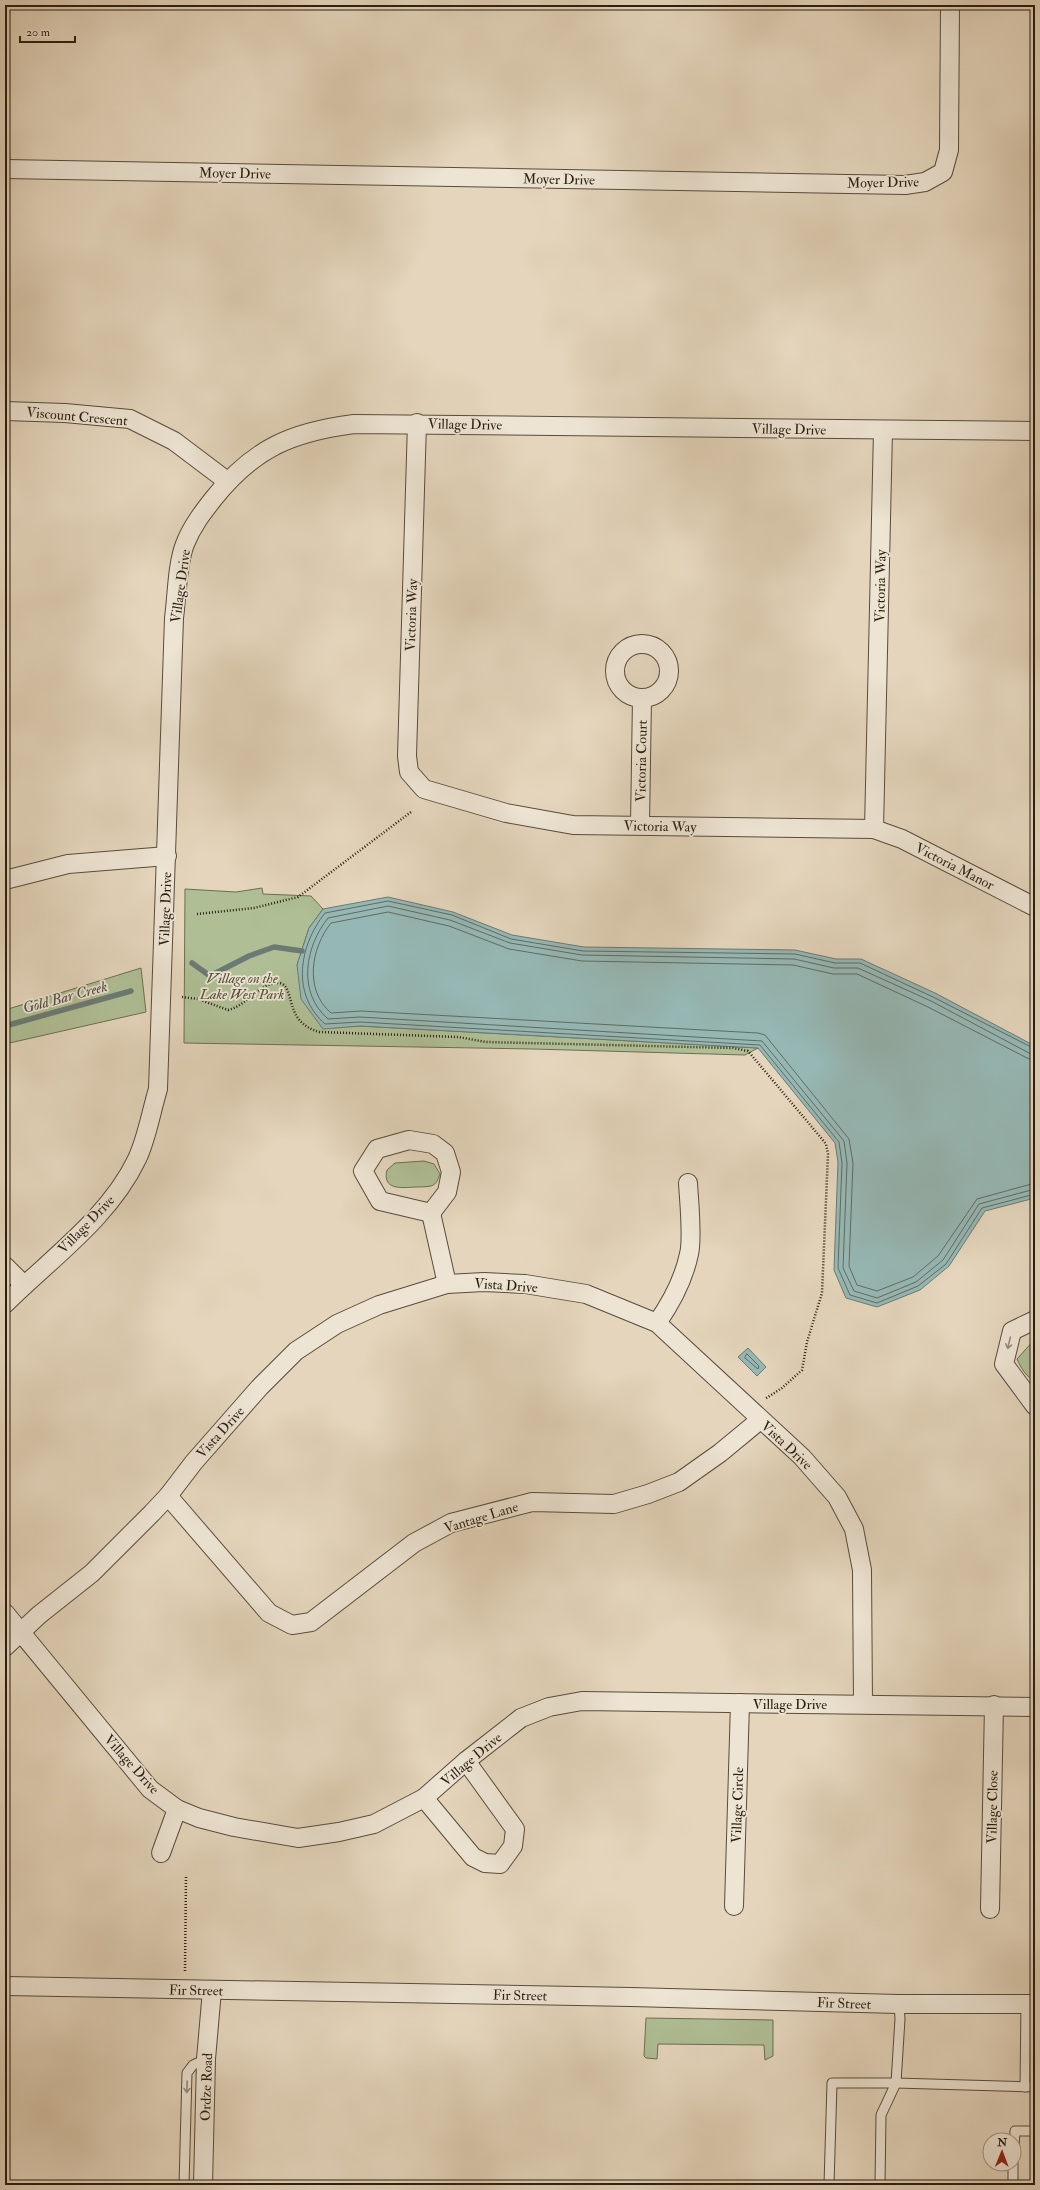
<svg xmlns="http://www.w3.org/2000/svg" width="1040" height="2190" font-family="'IM FELL Double Pica',serif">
<rect width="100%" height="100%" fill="#e4d5bc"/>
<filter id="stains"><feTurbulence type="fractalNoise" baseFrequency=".005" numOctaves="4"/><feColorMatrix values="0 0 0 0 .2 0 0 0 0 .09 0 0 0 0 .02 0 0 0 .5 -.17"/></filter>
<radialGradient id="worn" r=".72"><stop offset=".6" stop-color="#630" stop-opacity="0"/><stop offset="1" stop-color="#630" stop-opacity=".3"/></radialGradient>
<g fill="#afbe95" stroke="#6c6e52">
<polygon points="262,888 263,894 311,896 323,909 309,928 297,965 323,1028 360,1026 758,1048 745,1055 533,1049 184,1043 185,889 236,892"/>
<polygon points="141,968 146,1012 5,1044 5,1010"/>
<path d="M424,1161L434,1164L440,1174C438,1179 437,1184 431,1186C426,1187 420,1187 415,1187C401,1188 382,1190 387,1170L395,1163Z"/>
<path d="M1035,1339V1380C1027,1379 1020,1366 1017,1359Z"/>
<polygon points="646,2018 773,2020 773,2056 765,2060 764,2045 658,2044 657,2059 646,2058 644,2056"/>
</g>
<g fill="#96b8b5" stroke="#6b7a73">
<polygon points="388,897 453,912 512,935 584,947 795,950 836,959 861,959 935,993 1035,1046 1035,1198 985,1211 949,1266 920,1290 877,1307 846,1298 834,1270 838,1162 835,1143 758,1048 360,1026 323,1029 301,999 297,965 309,928 323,909"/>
<polygon points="748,1348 766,1367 757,1376 738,1357"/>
</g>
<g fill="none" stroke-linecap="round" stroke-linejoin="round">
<g stroke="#606b62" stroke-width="1">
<path d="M1035,1049L933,997L860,963H835L795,954L583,951L511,939L452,915L388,901L325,913C299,946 291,994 325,1024L360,1022L760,1045L839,1142L842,1163L838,1268L850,1295L877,1303L918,1286L946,1264L982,1208L1035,1194"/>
<path d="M1035,1054L1029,1053L931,1001L858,968H834L794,959L582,955L510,943L450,920L388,906L328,918C305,947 297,992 328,1019L360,1017L762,1041L844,1141L847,1163L843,1268L854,1291L877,1298L916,1282L943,1260L979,1204L1035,1189"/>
<path d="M1035,1060L1027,1058L928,1007L857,974H833L793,965L582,961L509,949L449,926L388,912L331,923C311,948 304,990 331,1013L361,1011L758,1033L765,1035L849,1139L853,1163L849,1266L857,1285L877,1291L913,1277L938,1256L977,1199L1035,1183"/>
<polygon points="747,1354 759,1366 758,1369 745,1358"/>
</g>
<g stroke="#6b7a73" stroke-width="5.5">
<polyline points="192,963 210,976 249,956 274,947 302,951"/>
<polyline points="5,1026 131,991"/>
</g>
<g stroke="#584c3b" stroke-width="11">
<g id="service">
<polyline points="899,2004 900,2019 896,2083 1035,2087"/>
<polyline points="1025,2087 1026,2004"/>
<polyline points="1014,2148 1015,2131 1035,2131"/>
<polyline points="184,2185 187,2073 193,2065 206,2059"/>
<polyline points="829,2185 832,2083 896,2083 881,2115 880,2185"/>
<polyline points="1013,2185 1013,2164"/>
</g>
</g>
<g stroke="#584c3b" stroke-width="20">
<g id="minor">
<polyline points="5,169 905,185 925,182 943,172 949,150 950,5"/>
<polyline points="5,411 65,413 130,419 174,441 227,481"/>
<polyline points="417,423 407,756 409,772 424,789 506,813 573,825 874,829 902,839 1035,907"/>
<circle cx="642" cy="671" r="27"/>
<polyline points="640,825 642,698"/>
<polyline points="874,829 883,430"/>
<polyline points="5,880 68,864 167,856"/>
<polygon points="409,1140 433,1144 445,1153 451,1172 447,1192 431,1213 380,1201 363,1171 377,1149"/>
<polyline points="431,1213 447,1284"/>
<polyline points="5,1266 24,1285"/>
<path d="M5,1304C50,1259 109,1218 137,1159C147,1138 151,1112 158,1089L174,618C177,596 177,564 185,544C192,526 203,512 214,498C254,448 292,432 354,424L1035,431"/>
<polyline points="1035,1320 1012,1331 1004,1364 1035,1406"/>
<path d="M657,1323C671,1303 684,1278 689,1254C693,1238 689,1201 688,1183"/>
<polyline points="168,1496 269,1613 292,1625 311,1622 414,1543 451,1523 532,1502 614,1504 648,1494 679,1482 720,1453 760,1420"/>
<polyline points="5,1613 150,1789 177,1809 199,1818 234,1827 298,1838 339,1832 374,1824 424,1798 466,1761 521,1718 549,1707 582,1701 1035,1707"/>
<polyline points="5,1647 39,1615 92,1573 152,1513 168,1496 194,1462 259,1388 296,1351 337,1324 379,1305 447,1284 484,1282 525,1284 586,1294 657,1323 802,1457 837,1497 854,1529 862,1570 863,1704"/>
<polyline points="424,1798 473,1857 485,1863 500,1864 513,1846 515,1829 466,1761"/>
<polyline points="161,1853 177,1809"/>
<polyline points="734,1906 740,1703"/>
<polyline points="990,1909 994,1705"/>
<polyline points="5,1986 631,1997 899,2004 1035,2004"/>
<polyline points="203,2185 206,2059 212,1990"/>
</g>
</g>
<g stroke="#2a1e10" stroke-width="2.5" stroke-dasharray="1 2" stroke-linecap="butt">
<polyline points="197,914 254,908 298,897 411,812"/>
<path d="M182,997L198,999L228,1010C249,1005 258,982 280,983C296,987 283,1023 320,1032L458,1037L486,1042L733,1048L748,1051L822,1139L826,1144L828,1154L822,1293L807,1342L802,1370L782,1388L765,1399"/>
<polyline points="185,1971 186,1877"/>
</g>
<use href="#service" stroke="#ede4d3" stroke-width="9"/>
<use href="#minor" stroke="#ede4d3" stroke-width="18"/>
</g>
<defs><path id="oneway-shaft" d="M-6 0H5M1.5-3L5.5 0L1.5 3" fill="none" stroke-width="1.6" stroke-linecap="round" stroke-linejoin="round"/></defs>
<g stroke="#958b7b">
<use href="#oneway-shaft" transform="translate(1009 1343) rotate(103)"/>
<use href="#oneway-shaft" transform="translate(187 2087) rotate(92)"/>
</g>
<g text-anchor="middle" stroke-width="3.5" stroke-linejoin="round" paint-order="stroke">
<g font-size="14" fill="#2a1e10" stroke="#ede4d3">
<text transform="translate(235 173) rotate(1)" y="5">Moyer Drive</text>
<text transform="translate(559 179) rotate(1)" y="5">Moyer Drive</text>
<text transform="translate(883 182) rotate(-1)" y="5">Moyer Drive</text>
<text transform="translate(77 416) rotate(5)" y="5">Viscount Crescent</text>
<text transform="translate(465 424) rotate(1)" y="5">Village Drive</text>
<text transform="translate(789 429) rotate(1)" y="5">Village Drive</text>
<text transform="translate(180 586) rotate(-82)" y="5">Village Drive</text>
<text transform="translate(880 586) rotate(-89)" y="5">Victoria Way</text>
<text transform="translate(411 615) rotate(-88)" y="5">Victoria Way</text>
<text transform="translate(641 761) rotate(-89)" y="5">Victoria Court</text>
<text transform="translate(660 826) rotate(1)" y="5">Victoria Way</text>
<text transform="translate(955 866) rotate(27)" y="5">Victoria Manor</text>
<text transform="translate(165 909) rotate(-88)" y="5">Village Drive</text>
<text transform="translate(86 1224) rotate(-46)" y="5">Village Drive</text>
<text transform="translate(506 1285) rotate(4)" y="5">Vista Drive</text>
<text transform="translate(220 1432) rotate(-48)" y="5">Vista Drive</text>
<text transform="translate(787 1445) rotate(43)" y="5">Vista Drive</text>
<text transform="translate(481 1517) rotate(-17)" y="5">Vantage Lane</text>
<text x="790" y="1709">Village Drive</text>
<text transform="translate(471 1759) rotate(-40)" y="5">Village Drive</text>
<text transform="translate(132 1764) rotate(48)" y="5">Village Drive</text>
<text transform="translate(737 1805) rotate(-88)" y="5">Village Circle</text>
<text transform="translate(992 1807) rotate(-89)" y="5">Village Close</text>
<text transform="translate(196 1990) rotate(1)" y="5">Fir Street</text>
<text transform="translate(520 1995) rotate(1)" y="5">Fir Street</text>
<text transform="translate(844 2003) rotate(2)" y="5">Fir Street</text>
<text transform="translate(206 2087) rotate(-88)" y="5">Ordze Road</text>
</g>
<g font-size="14" font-style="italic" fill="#524e38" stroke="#ede4d3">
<text x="242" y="983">Village on the<tspan x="242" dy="16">Lake West Park</tspan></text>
</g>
<g font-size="15" font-style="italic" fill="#4a4c42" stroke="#ede4d3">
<text transform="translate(65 997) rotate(-15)" y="5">Gold Bar Creek</text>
</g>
</g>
<rect width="1040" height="2190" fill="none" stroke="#e4d5bc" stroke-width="20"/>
<rect x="6" y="6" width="1028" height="2178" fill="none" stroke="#2a1e10" stroke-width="2"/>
<rect x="10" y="10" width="1020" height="2170" fill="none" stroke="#2a1e10"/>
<g transform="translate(1002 2152) rotate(1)"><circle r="19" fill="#ede4d3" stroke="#9f9585"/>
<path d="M0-3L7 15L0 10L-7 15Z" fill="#8f2418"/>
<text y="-6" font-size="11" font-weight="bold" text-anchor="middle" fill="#2a1e10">N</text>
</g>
<path d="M20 36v6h55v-6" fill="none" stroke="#2a1e10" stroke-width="2"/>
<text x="26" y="36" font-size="12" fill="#2a1e10" stroke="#ede4d3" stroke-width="3" paint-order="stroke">20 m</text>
<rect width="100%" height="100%" filter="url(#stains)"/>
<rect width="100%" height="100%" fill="url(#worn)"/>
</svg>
